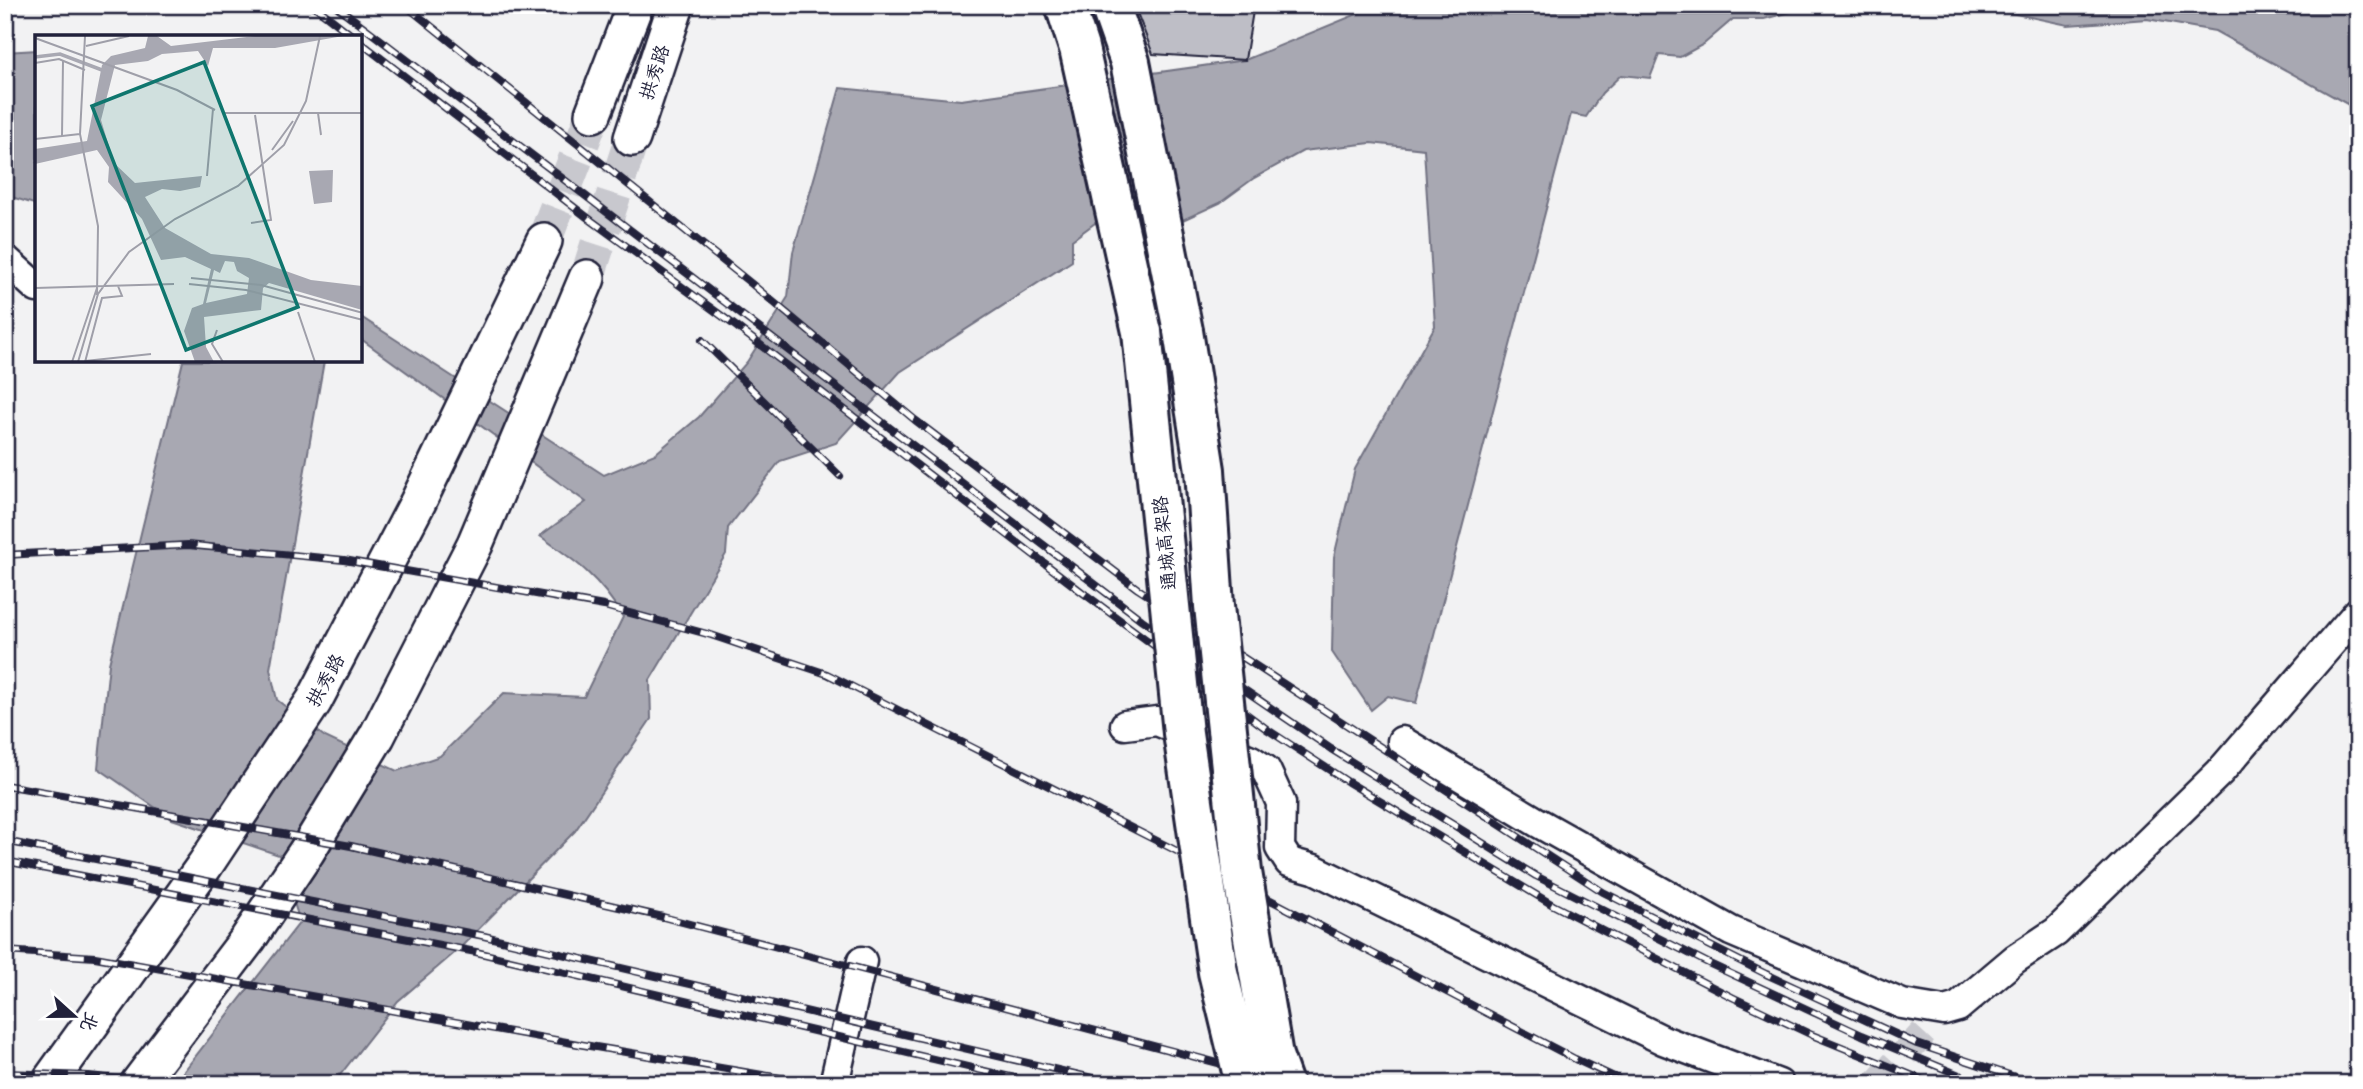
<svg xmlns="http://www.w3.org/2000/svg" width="2363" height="1089" font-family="Kalam,'LXGW WenKai TC',sans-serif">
<rect width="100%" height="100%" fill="#f2f2f3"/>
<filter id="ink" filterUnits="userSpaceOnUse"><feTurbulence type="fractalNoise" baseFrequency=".0143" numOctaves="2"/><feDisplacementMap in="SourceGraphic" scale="14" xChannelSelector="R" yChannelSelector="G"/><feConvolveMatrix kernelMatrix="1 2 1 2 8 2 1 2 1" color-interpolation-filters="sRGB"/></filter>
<g filter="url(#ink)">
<g fill="#a8a8b2" stroke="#727282" stroke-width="2">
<path d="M1379,5H1817L1764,19H1733L1704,44L1680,57L1659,55L1650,78L1621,75L1602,93L1586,117L1571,114L1416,703L1388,696L1371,710L1332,652L1334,557L1355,469L1435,326L1424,149L1371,143L1303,151L1254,178L1220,203L1174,224L1119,225L1095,223L1072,240V261L900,372L836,443L780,461L728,528L726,554L650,680L651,719L575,831L459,949L398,1001L333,1084H174L300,922L279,855L172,819L98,768L109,664L183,361H324L270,669L277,700L325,737L397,771L440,756L504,693L584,697L623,617C599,577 577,562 540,536L586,502L361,339V317L604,475L655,454L699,417L747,362L788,297L793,252L840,88L961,100L1245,60Z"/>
<polygon points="1972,5 2358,5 2358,110 2215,31 2147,19 2068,25"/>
<polygon points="37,50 37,205 5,195 5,52"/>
</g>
<polygon fill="#bebec6" stroke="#22223b" stroke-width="2" points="1134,5 1254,5 1245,60 1153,54"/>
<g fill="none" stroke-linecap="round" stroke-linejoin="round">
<polyline stroke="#c8c8ce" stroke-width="28" stroke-dasharray="28 14" stroke-linecap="butt" points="1876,1084 1929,1027"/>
<g stroke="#c8c8ce" stroke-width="35" stroke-dasharray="35 18" stroke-linecap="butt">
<polyline points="544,241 593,114"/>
<polyline points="587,278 632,138"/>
</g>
<g stroke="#22223b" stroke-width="33">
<g id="minor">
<polyline points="5,259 37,288"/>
<polyline points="1125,725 1157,721 1251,760 1266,770 1281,803 1280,848 1289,862 1314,869 1663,1040 1779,1084"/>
<polyline points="1402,741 1537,822 1731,931 1902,1004 1944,1011 1958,1007 2015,959 2056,932 2220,772 2358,612"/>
<polyline points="834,1084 862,961"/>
</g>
</g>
<g stroke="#22223b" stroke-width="40">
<g id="major">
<polyline points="593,114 635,5"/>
<polyline points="632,138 676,5"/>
<polyline points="48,1084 205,865 314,701 418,502 544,241"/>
<polyline points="138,1084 248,939 307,851 377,736 475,544 587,278"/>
</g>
</g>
<g stroke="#22223b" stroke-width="44">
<g id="highway">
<polyline points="1065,5 1079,48 1142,332"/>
<polyline points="1110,5 1130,62 1183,331"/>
</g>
</g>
<use href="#minor" stroke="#fff" stroke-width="28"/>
<use href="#major" stroke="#fff" stroke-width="35"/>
<use href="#highway" stroke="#fff" stroke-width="38"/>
<g stroke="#22223b" stroke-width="8">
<g id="rail">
<polyline points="313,5 354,37"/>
<polyline points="335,5 1142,620 1331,749 1536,876 1710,964 1862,1035 1981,1084"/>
<polyline points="405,5 753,285 915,420 1138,589 1603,892 1766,974 1917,1044 2036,1084"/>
<polyline points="360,42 592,221 737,327 1082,592 1268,730 1348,782 1553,905 1732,997 1812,1035 1933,1084"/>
<polyline points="702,340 840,476"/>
<polyline points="5,555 188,545 344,560 604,606 711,635 827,674 1171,848 1575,1059 1629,1084"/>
<polyline points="5,785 351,846 663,917 1298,1084"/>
<polyline points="5,841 484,936 1118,1084"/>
<polyline points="5,861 476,952 1040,1084"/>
<polyline points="5,951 95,957 578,1044 816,1084"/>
<polyline points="5,1073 89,1076 164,1084"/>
</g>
</g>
<use href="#rail" stroke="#fff" stroke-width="5" stroke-dasharray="16" stroke-linecap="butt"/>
<g stroke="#22223b" stroke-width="44" stroke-linecap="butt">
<g id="highway-bridge">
<polyline points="1183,331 1205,470 1214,606 1242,872 1273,1056 1283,1084"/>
<polyline points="1142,332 1183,733 1218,972 1245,1084"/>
</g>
</g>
<use href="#highway-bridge" stroke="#fff" stroke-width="38"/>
</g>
</g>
<g text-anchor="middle" stroke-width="6" stroke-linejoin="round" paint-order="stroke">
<g font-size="19" fill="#22223b" stroke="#fff">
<text transform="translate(654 72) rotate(-72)" y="7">拱秀路</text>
<text transform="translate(1164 543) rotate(-96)" y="7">通城高架路</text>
<text transform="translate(325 680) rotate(-61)" y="7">拱秀路</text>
</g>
</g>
<g transform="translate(35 35)">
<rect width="327" height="327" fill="#f2f2f3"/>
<path d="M113,1H122L136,11L220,1H308L240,13H178L173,31L163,16L127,19L113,26L80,30L66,85L79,128L100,148L167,141L165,152L145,156L127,154L110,162L130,193L176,219L214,223L276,245L327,251V275L234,248L228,253L226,275L169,282L171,312L179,327H160L149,296L157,273L168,269L176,234L150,222L126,225L107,184L73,147L74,132L62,115L0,129V114L52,106L67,30L76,21L110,13ZM190,226L199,227L202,236L214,243L212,259L171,268L179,235L185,238ZM298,135L297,167L279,169L274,136Z" fill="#a8a8b2" fill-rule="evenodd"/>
<path fill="none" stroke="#a8a8b2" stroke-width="3.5" d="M0,22L25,19L67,35"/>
<path fill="none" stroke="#9f9fa9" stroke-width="2" d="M50,1L45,99L63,191L62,260M0,3L142,55L180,75M51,11L94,1M0,28L24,24L50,35M189,78H328M283,78L286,100M27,101L28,26M0,104L45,99M237,115L258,86M172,141L178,74M216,188L236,185L220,80M156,243L226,250L328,278M154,249L211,255L328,285M0,253L139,249M263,277L280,327M182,295L177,309L188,327M50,326L116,319M37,327L62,253M43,327L63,259L94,217L140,184L203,151L249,110L271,66L285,1M50,327L67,263L87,261L83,251"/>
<path fill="#0f766e" fill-opacity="0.15" stroke="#0f766e" stroke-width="3.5" d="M169,27L263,272L151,315L57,71Z"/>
<rect width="327" height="327" fill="none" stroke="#22223b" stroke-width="3.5"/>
</g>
<rect width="2363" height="1089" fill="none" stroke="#fff" stroke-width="28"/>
<rect x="14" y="14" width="2335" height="1061" fill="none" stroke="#22223b" stroke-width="2.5" filter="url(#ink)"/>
<g transform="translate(74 1016) rotate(111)" stroke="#ffffff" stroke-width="5" paint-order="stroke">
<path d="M0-5L12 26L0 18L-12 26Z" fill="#22223b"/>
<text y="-10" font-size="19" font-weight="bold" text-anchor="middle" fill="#22223b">北</text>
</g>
</svg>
